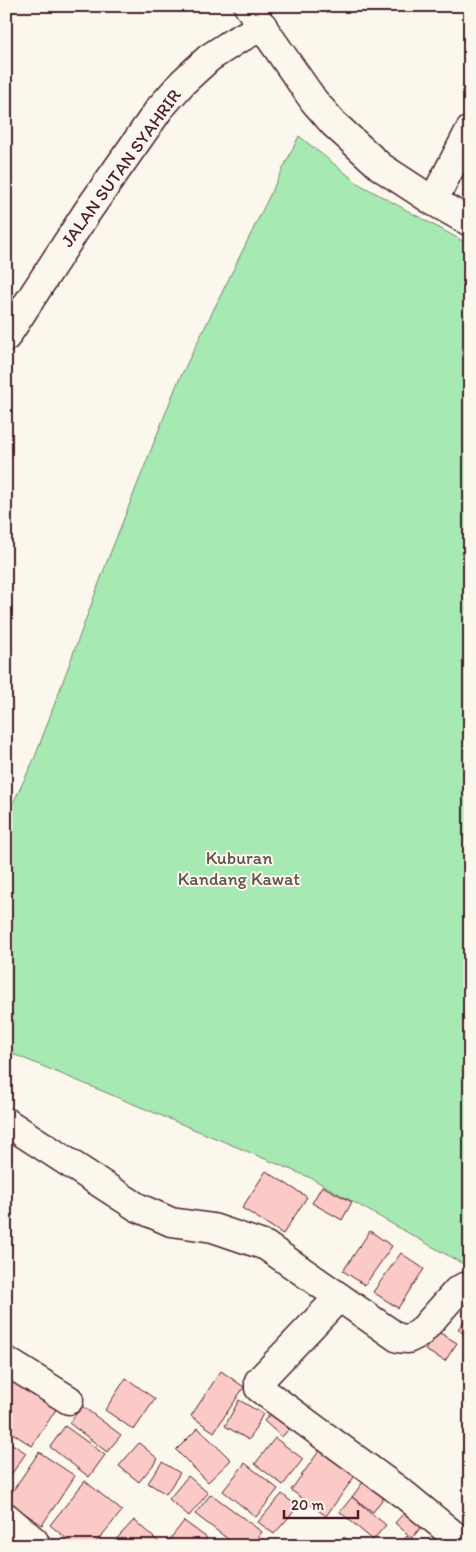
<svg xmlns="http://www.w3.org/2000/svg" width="476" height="1552" font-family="Itim,sans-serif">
<rect width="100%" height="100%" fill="#fbf7ec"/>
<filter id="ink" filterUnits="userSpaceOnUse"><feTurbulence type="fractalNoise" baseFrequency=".02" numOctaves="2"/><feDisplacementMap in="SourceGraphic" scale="10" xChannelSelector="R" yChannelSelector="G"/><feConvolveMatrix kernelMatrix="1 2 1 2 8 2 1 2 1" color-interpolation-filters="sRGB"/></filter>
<g filter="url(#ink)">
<polygon fill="#a7e9b3" stroke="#78846f" points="299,136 359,184 470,245 470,1268 311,1178 6,1051 6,818 35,757 108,559 177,384"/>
<g fill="#fbcac7" stroke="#4a1f2b">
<polygon points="266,1171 307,1197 283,1234 242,1208"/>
<polygon points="322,1186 352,1202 342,1220 312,1203"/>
<polygon points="370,1231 392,1246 365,1285 343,1271"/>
<polygon points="401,1253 424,1269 398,1308 373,1292"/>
<polygon points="468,1317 470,1318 470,1336 468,1338 458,1329"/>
<polygon points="437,1331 457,1343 445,1361 425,1350"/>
<polygon points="221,1371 244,1387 214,1432 191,1416"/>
<polygon points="6,1375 57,1408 32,1446 6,1429"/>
<polygon points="126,1378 155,1399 134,1430 105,1410"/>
<polygon points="239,1400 263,1414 249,1440 225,1426"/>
<polygon points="82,1406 121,1435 107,1452 69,1423"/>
<polygon points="277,1406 295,1422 282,1437 264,1421"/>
<polygon points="65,1426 105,1455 89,1477 50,1447"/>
<polygon points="198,1428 231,1460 208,1482 176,1450"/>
<polygon points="275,1438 303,1459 283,1485 255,1464"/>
<polygon points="6,1440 26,1453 6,1482"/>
<polygon points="139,1443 158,1459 139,1482 119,1466"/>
<polygon points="322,1447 357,1473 326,1516 291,1490"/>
<polygon points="39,1452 75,1476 42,1525 6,1501"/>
<polygon points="162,1462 180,1473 166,1494 148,1483"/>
<polygon points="245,1463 278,1489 256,1517 223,1491"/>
<polygon points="188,1476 208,1493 189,1516 169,1499"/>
<polygon points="366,1478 387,1493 373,1512 352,1497"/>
<polygon points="85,1481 122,1511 93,1546 75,1546 50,1525"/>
<polygon points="211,1494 262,1532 251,1546 237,1546 195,1514"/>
<polygon points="282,1494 298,1507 274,1534 258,1522"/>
<polygon points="352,1497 386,1525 373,1540 340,1512"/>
<polygon points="413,1503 429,1518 412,1538 395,1523"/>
<polygon points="134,1520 162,1545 161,1546 110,1546"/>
<polygon points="184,1521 207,1538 201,1546 171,1546 167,1543"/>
<polygon points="44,1532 61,1546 33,1546"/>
<polygon points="407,1536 418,1546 399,1546"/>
<polygon points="344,1537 355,1546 338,1546"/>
</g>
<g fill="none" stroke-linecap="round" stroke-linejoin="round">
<g stroke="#4a1f2b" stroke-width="31">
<g id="minor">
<polyline points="248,6 314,101 334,124 381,167 433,201 470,222"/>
<polyline points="433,201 470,130"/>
<polyline points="6,337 87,212 160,108 183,82 209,58 235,41 263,26"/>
<polyline points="6,1122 137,1207 171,1222 213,1228 266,1246 398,1338 408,1339 420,1333 457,1291 464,1287 470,1286"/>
<polyline points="339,1297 262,1378 259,1381 259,1388 406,1496 467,1546"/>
<polyline points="6,1361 69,1400"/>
<polyline points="6,1517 34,1541"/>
</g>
</g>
<use href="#minor" stroke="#fbf7ec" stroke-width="28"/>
</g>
</g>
<g text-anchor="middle" stroke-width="4" stroke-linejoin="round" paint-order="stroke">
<g font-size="18" fill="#4a1f2b" stroke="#fbf7ec">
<text transform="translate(121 168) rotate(-54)" y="6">JALAN SUTAN SYAHRIR</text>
</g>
<g font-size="18" fill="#61524d" stroke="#fbf7ec">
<text x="239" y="864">Kuburan<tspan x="239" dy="21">Kandang Kawat</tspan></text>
</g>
</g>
<rect width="476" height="1552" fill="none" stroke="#fbf7ec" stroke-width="25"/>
<rect x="12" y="12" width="451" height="1527" fill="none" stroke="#4a1f2b" stroke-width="2" filter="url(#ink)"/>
<path d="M284 1510v8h74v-8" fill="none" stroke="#4a1f2b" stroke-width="2.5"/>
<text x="291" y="1510" font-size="15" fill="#4a1f2b" stroke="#fbf7ec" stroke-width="4" paint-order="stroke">20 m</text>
</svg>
